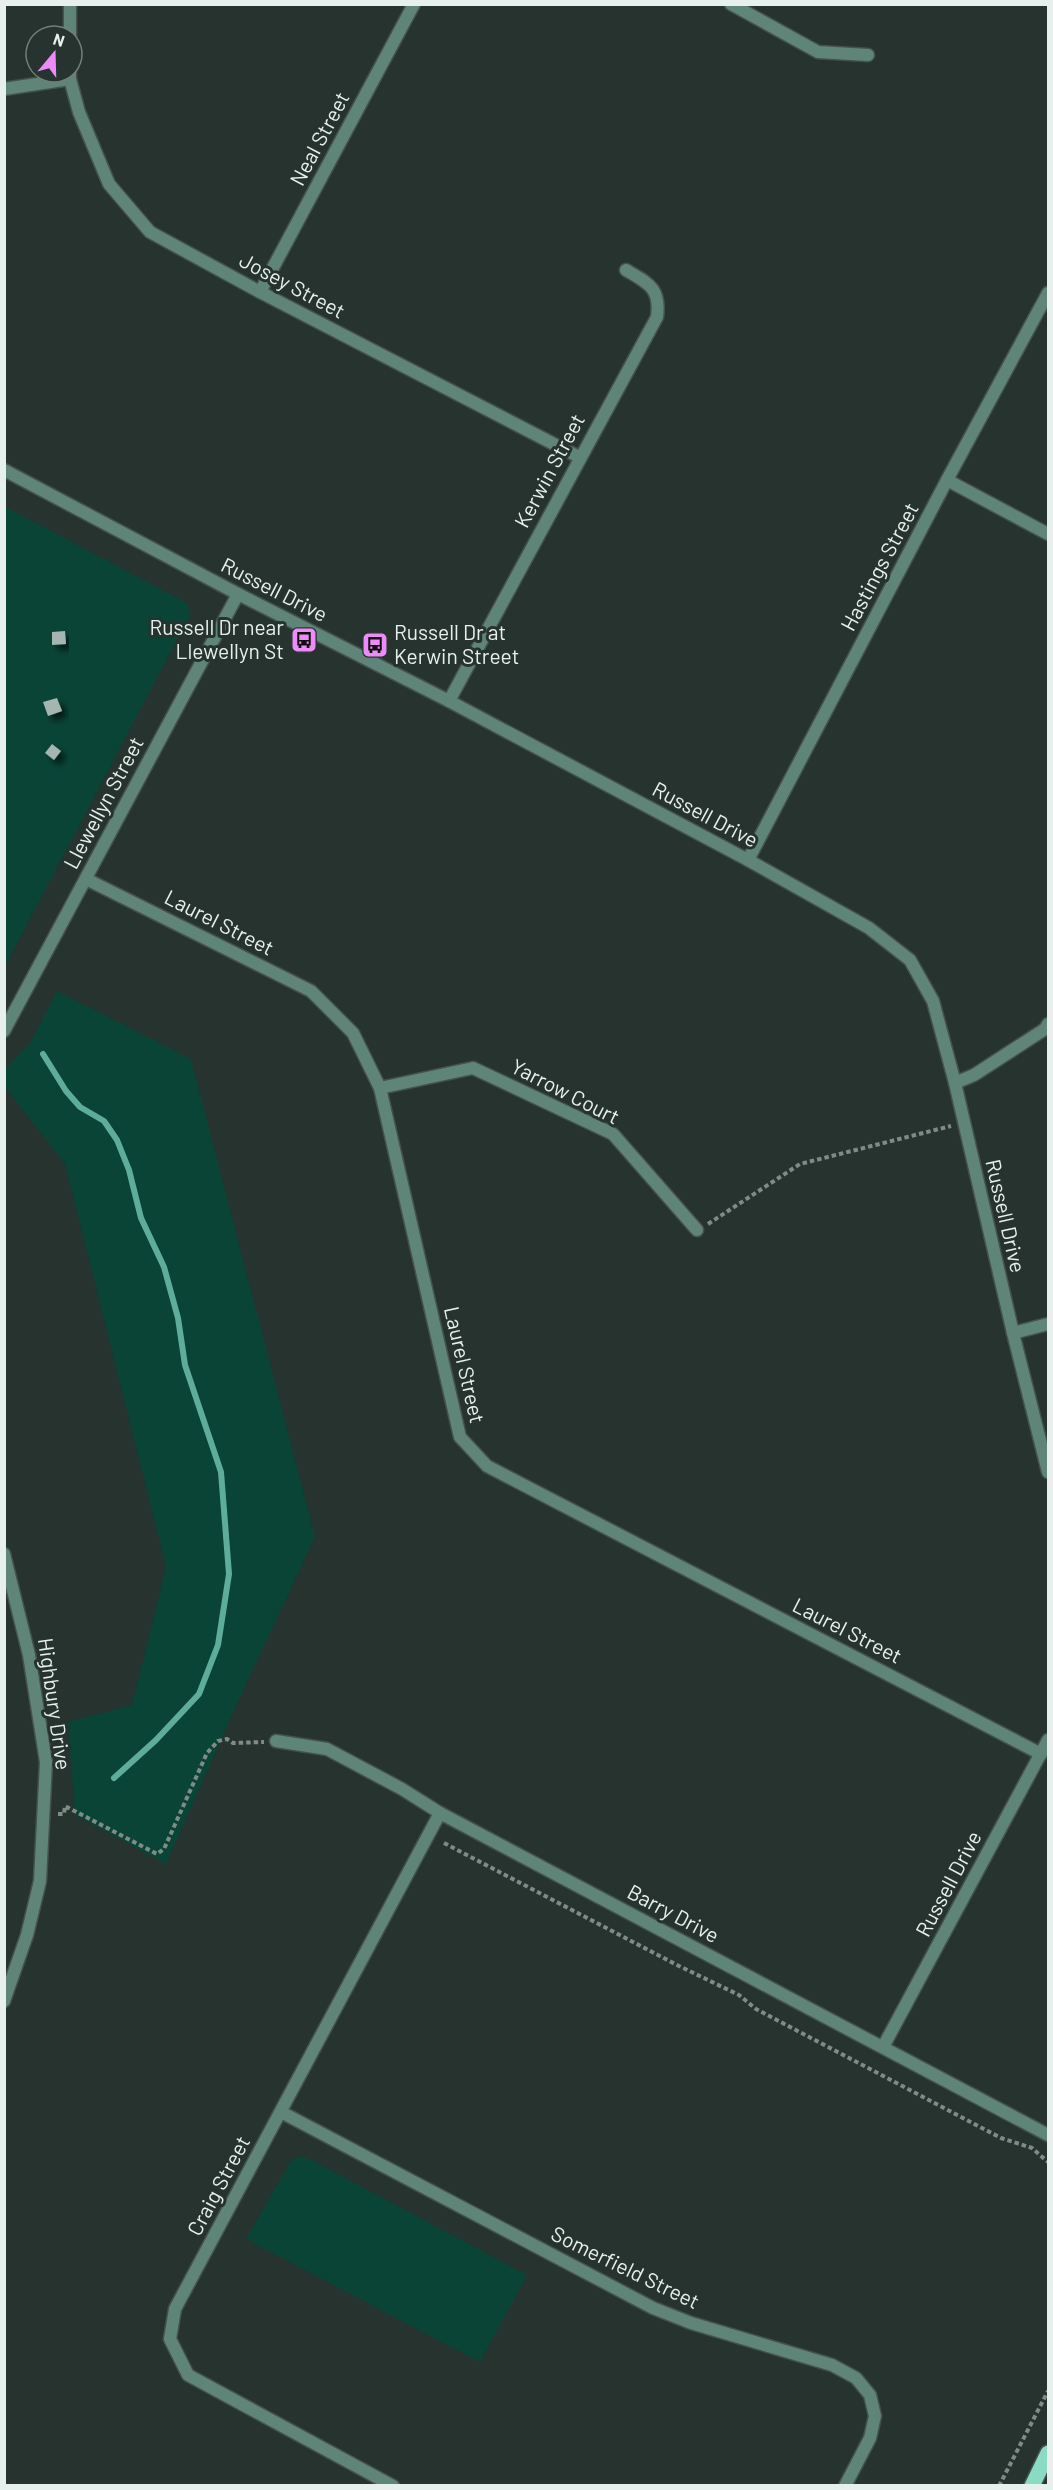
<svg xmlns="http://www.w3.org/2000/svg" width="1053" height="2490" font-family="Barlow,sans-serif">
<defs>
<filter id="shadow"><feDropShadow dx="5.5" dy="5.5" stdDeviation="3" flood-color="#0009"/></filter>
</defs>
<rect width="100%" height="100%" fill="#26332e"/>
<g fill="#0a4437">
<polygon points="4,506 187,603 190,615 5,966"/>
<polygon points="57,991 191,1059 315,1537 240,1697 166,1864 75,1815 68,1722 132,1705 166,1567 65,1164 5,1087 5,1069 30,1043"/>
<polygon points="299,2156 306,2157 527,2275 480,2362 246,2239 290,2162"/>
</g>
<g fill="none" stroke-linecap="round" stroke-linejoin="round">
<polyline stroke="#5eac9a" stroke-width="6" points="43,1054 66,1091 80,1107 104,1121 117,1140 129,1170 141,1218 164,1267 178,1318 185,1365 221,1472 229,1574 218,1645 199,1694 156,1740 114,1778"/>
</g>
<g fill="#a5b5af" filter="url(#shadow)">
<polygon points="65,631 66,644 52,645 52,632"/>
<polygon points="57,698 62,711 48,716 43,702"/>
<polygon points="52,744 61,751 54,760 45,753"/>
</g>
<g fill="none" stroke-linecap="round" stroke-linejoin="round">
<g stroke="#45514d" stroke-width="15">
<g id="minor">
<polyline points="731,4 818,52 868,55"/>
<polyline points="70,36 70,4"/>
<polyline points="70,72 70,79 79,112 109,184 150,232 260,292 579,457"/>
<polyline points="4,89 70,79"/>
<polyline points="260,292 414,4"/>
<polyline points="4,470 238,594 449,701 748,860 869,928 910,960 933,1001 955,1083 1013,1333 1048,1472"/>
<polyline points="947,480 1048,534"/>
<path d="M449,701L657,317C661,288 648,283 626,270"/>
<polyline points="748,860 947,480 1048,293"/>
<polyline points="86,879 311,991 353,1033 380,1088 460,1437 487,1466 1041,1754"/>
<polyline points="4,1031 238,594"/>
<polyline points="955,1083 974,1075 1045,1029 1048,1024"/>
<polyline points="380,1088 473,1068 613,1134 697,1230"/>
<polyline points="1013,1333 1048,1324"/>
<polyline points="4,1554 29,1655 46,1762 40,1881 27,1935 4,2001"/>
<polyline points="276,1741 327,1749 402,1789 440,1813 1048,2135"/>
<polyline points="883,2047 1048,1740"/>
<polyline points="281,2112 653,2308 691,2323 832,2365 856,2378 870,2395 875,2416 870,2438 845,2486"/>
<polyline points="393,2486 188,2375 170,2339 175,2309 440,1813"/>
</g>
</g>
<g stroke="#45514d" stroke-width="18">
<polyline id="primary" points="1032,2486 1048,2453"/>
</g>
<g stroke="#808b86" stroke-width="4" stroke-dasharray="4.5 3" stroke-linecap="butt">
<polyline points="708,1224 800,1164 951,1126"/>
<polyline points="58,1814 64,1814 65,1806 157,1854 164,1849 207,1753 218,1741 227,1739 233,1743 264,1742"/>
<polyline points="444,1843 677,1965 739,1995 756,2009 1001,2138 1032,2148 1048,2162"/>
<polyline points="999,2486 1048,2391"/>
</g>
<use href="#minor" stroke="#5f8579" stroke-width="12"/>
<use href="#primary" stroke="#8adbc3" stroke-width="15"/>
</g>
<defs>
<g id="bus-square" transform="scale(1.35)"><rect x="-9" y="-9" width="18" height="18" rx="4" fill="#ed8cf9" stroke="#26332e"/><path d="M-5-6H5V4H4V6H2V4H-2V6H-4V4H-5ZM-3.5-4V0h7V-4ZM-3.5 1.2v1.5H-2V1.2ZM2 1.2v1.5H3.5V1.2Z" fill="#111"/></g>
</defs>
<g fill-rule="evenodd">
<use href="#bus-square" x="304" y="640"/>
<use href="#bus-square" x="375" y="645"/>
</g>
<g text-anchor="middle" stroke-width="6" stroke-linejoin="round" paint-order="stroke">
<g font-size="21" fill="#e8f0ed" stroke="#26332e">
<text transform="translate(320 139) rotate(-62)" y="7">Neal Street</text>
<text transform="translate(292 286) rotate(28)" y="7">Josey Street</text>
<text transform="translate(550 471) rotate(-62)" y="7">Kerwin Street</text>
<text transform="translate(880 567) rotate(-62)" y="7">Hastings Street</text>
<text transform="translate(274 590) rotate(27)" y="7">Russell Drive</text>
<text transform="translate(104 803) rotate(-62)" y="7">Llewellyn Street</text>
<text transform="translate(705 815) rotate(28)" y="7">Russell Drive</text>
<text transform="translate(219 923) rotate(27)" y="7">Laurel Street</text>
<text transform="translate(565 1092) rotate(27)" y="7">Yarrow Court</text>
<text transform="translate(1005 1216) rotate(77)" y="7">Russell Drive</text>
<text transform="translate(464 1365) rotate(77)" y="7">Laurel Street</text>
<text transform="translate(847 1631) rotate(27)" y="7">Laurel Street</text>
<text transform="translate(54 1704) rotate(82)" y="7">Highbury Drive</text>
<text transform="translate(949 1884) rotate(-62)" y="7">Russell Drive</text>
<text transform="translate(673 1914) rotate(28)" y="7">Barry Drive</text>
<text transform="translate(219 2186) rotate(-62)" y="7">Craig Street</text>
<text transform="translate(625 2268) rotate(26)" y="7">Somerfield Street</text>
</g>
<g font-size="21" fill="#e8f0ed" stroke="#26332e" text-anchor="end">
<text x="284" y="635">Russell Dr near<tspan x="284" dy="24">Llewellyn St</tspan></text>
<text x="394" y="640" text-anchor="start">Russell Dr at<tspan x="394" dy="24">Kerwin Street</tspan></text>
</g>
</g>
<rect width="1053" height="2490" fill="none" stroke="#e8f0ed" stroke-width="12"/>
<g transform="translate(54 54) rotate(19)"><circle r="28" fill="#26332e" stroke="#747f7a" stroke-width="1.5"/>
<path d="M0-4.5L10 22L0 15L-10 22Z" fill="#ed8cf9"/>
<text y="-9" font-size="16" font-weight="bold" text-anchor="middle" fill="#e8f0ed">N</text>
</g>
</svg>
